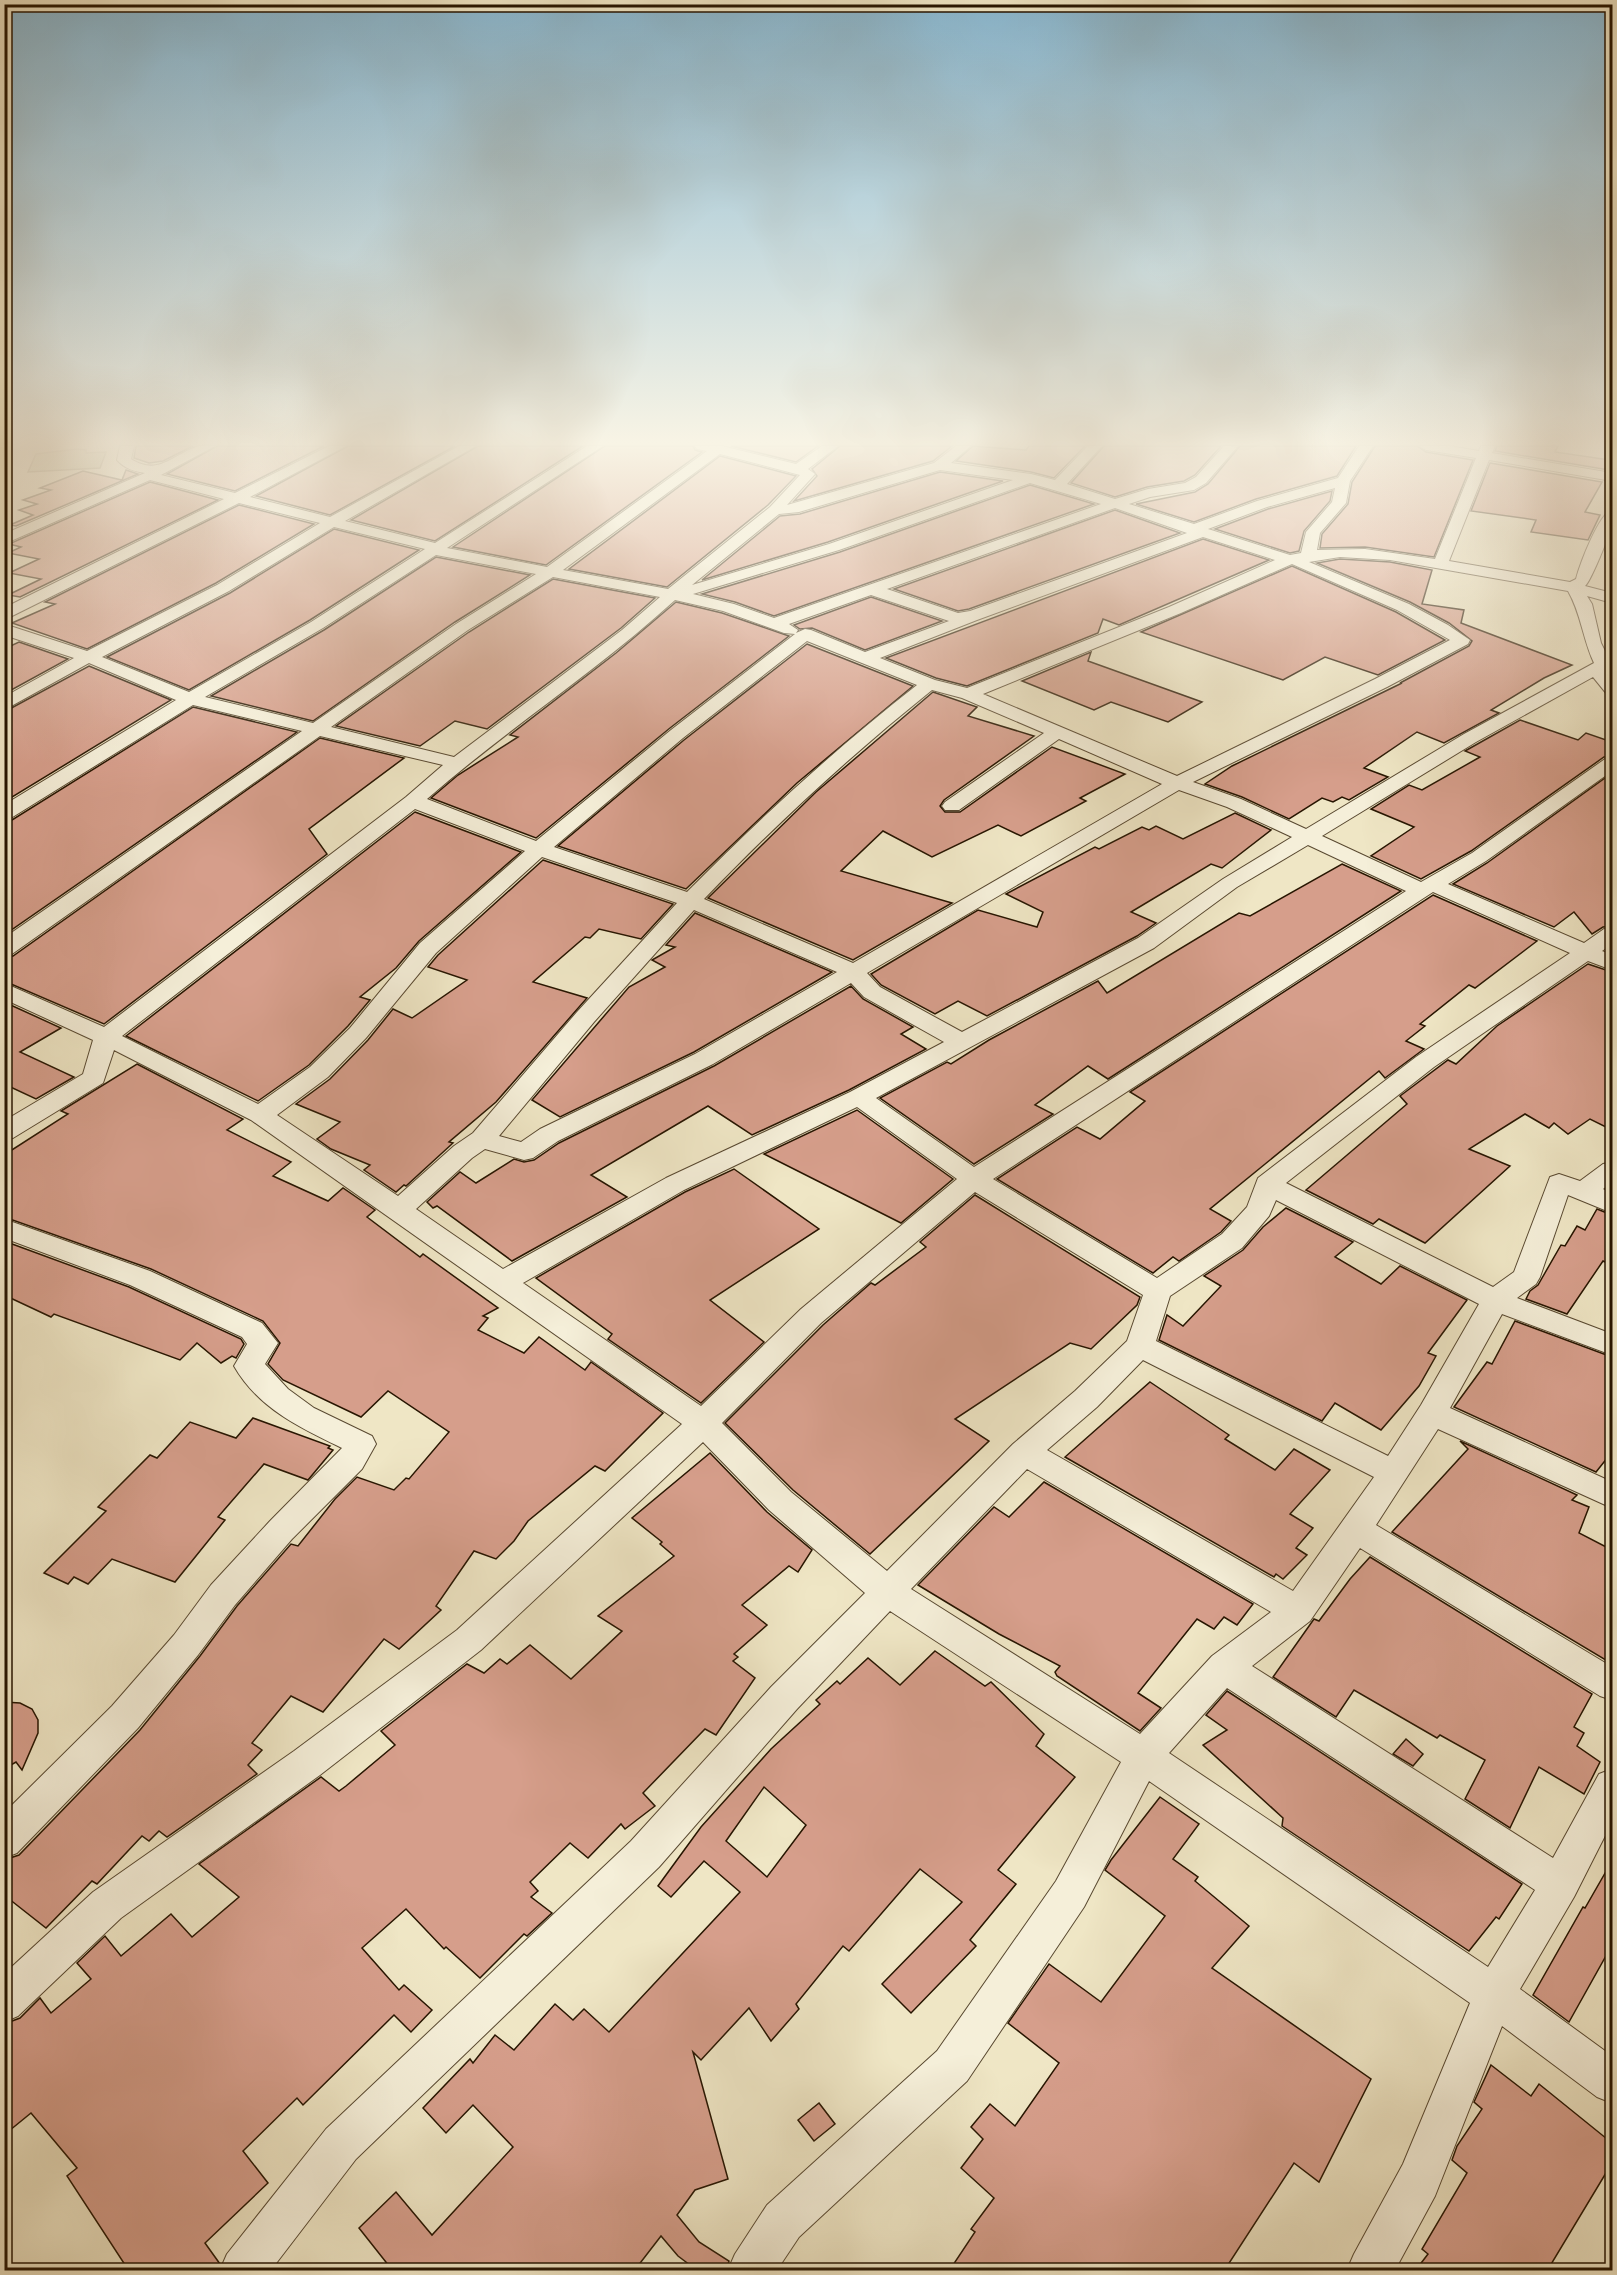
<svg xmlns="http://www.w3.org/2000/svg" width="1617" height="2275" font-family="'Old Standard TT',serif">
<rect width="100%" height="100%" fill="#efe6c5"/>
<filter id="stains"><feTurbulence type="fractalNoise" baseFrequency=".00333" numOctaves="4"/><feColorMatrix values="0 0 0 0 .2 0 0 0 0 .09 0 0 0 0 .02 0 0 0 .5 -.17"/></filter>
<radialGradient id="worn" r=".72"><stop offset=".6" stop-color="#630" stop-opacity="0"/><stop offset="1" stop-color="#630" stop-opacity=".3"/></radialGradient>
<polygon fill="#bbc494" stroke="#716c4a" stroke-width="1.5" points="77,449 86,450 86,453 106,452 100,468 28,472 36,454"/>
<g fill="#d69e8b" stroke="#271500" stroke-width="1.5" fill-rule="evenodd">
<polygon points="136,446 193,446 163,461 149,463 134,458"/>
<polygon points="217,446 324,446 235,491 167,474"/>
<polygon points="348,446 455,446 330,515 256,496"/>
<polygon points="478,446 583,446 435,541 351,520"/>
<polygon points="605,446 693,446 695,450 702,452 546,565 453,547"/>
<polygon points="731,446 818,446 796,462"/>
<polygon points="840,446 952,446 933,461 794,501 817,476 812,469"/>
<polygon points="973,446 1026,450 1029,446 1085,446 1054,478 1031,472 956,461"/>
<polygon points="1104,446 1221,446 1195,475 1184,481 1147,487 1115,497 1071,483"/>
<polygon points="1240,446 1356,446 1337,476 1256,499 1194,522 1136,504 1195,492 1208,484"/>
<polygon points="1375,446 1417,446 1426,452 1473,460 1434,557 1365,547 1320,548 1322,534 1348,504 1352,482"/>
<polygon points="1497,446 1558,446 1555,452 1610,460 1606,470 1609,470 1495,451"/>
<polygon points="720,456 796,476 768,505 667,587 569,569"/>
<polygon points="1490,463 1602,482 1585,512 1600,515 1588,540 1531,532 1536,520 1471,511"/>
<polygon points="126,470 138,474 16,526 10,525 33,515 19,510 37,504 23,500 51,490 40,488 83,471 122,480"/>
<polygon points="940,472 1003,481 828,542 702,580 780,516 800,514"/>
<polygon points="150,482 218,500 20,597 8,595 41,579 9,573 39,559 8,553 21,547 9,544"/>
<polygon points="1030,485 1094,504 774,616 735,602 702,594 840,552"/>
<polygon points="1332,491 1330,501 1304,531 1299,551 1290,553 1215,529 1268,509"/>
<polygon points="239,505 314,524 216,583 87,649 12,623 55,604 45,602"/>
<polygon points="1115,510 1180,533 969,609 958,611 894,589"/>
<polygon points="334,529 419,550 310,620 189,690 107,657 230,593"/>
<polygon points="1203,539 1269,560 1119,625 1103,619 1098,633 967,686 936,678 886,658"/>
<polygon points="436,557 530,575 455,622 313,721 211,696 324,630"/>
<polygon points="1340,559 1390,562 1432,570 1422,604 1464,610 1461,623 1572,665 1544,678 1491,710 1499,713 1444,743 1417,732 1364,768 1388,777 1349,800 1342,797 1333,802 1322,798 1289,819 1242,797 1205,784 1232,766 1402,683 1400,683 1469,646 1472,641 1449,623 1410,602 1317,563"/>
<polygon points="1292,566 1396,612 1445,640 1378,675 1325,657 1283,680 1141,632"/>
<polygon points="553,579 655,598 621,628 487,729 455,721 420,746 336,726 469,632"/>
<polygon points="871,597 942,621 865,650 812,628 800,629 794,625"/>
<polygon points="676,602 722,613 789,636 670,728 536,838 431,798 458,775 518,737 510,735 616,653"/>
<polygon points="19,642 68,659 4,694 4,649"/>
<polygon points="807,644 913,686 797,783 686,889 558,846 684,740"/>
<polygon points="1091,652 1088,661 1202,702 1168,722 1111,702 1094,710 1022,681"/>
<polygon points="89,666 171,700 4,802 4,712"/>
<polygon points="933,692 977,707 968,716 1034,736 944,800 940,806 945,812 960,812 1052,747 1125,774 1080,798 1086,801 1021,836 998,825 932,857 883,831 841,871 952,903 853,960 708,898 816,792"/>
<polygon points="193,707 297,732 4,935 4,822 12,820"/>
<polygon points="1520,720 1578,740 1586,733 1612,742 1612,755 1604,757 1471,851 1421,879 1371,856 1414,827 1371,809 1409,785 1422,790 1480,757 1465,751"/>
<polygon points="320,738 404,758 309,829 327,854 104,1024 4,981 4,958 13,956"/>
<polygon points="1612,773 1612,926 1603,927 1592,934 1574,912 1554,927 1453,884 1487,863"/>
<polygon points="415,812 521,852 419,941 396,968 360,997 370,1000 348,1026 309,1065 258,1101 126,1036"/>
<polygon points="1235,813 1271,830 1222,868 1211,864 1131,912 1156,923 1137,936 987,1016 958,1001 935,1014 881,985 871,974 978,910 1037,927 1043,912 1006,894 1095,847 1099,849 1142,827 1149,830 1156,826 1183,839"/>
<polygon points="543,860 673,904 641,939 599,929 590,938 585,937 533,982 587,998 496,1102 449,1142 453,1143 406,1186 404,1185 396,1192 364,1170 370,1165 331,1149 317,1139 340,1122 296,1104 330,1079 368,1040 393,1009 412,1018 467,980 428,967 438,955"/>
<polygon points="1342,864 1401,891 1108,1079 1088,1066 1035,1105 1053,1114 974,1164 880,1098 947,1062 951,1064 989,1040 1098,981 1107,993 1239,913 1250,916"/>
<polygon points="1433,895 1537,941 1475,988 1469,985 1420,1024 1425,1026 1406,1041 1424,1049 1385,1078 1379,1071 1210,1209 1231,1221 1221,1232 1179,1261 1173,1257 1153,1273 997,1179 1077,1127 1100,1139 1145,1101 1130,1092"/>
<polygon points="695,913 832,972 694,1052 560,1117 532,1100 629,987 665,967 652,960 675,947 666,945"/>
<polygon points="1588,964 1612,972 1612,1130 1590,1119 1568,1134 1554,1123 1549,1128 1525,1114 1469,1149 1510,1166 1425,1243 1379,1219 1373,1224 1306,1190 1407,1104 1400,1096 1448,1060 1456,1064 1497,1026"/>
<polygon points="851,986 863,999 913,1027 901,1034 926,1049 849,1090 752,1135 708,1106 591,1175 627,1197 512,1261 437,1206 433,1208 427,1202 460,1172 476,1183 514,1159 524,1162 534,1160 559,1143 714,1066"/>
<polygon points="4,1002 61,1028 20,1052 74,1077 36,1099 4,1084"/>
<polygon points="137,1064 243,1119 227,1130 291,1162 273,1176 328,1201 343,1188 375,1210 367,1217 420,1257 423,1254 498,1308 483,1316 488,1318 478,1330 524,1353 539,1337 585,1370 591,1362 663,1413 605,1471 595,1466 528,1521 514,1541 496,1559 474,1551 436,1606 441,1610 399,1649 384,1639 323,1712 291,1696 252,1743 262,1750 248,1765 257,1774 167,1837 159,1831 149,1841 142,1836 97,1884 92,1881 46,1928 4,1895 4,1860 19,1855 140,1730 200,1656 237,1606 291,1544 298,1546 335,1499 357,1477 394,1490 406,1478 409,1479 449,1432 388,1391 361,1417 283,1380 268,1364 280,1343 263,1321 151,1269 4,1217 4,1155 68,1114 61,1111"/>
<polygon points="857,1110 953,1179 901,1223 764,1154"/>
<polygon points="734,1169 819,1229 710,1300 764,1342 701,1403 608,1339 612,1334 536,1278 685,1192"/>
<polygon points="975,1195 1140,1297 1137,1305 1091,1349 1070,1343 955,1419 989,1441 870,1554 793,1490 725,1423 823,1325 871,1283 875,1285 926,1247 920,1242"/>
<polygon points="1286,1208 1353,1242 1335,1257 1381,1284 1400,1266 1467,1300 1428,1353 1436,1356 1419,1386 1381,1430 1335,1403 1322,1421 1159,1340 1167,1315 1183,1326 1221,1286 1204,1276 1243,1250 1263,1227"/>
<polygon points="1597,1209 1612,1215 1612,1265 1603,1261 1567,1314 1526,1299 1530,1291 1538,1285 1561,1245 1565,1246 1577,1226 1585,1230"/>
<polygon points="4,1241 129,1287 241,1339 244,1344 236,1358 232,1356 221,1363 197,1343 180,1360 54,1314 51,1317 4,1295"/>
<polygon points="1515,1321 1612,1357 1612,1452 1596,1472 1454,1407 1487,1362 1492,1364"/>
<polygon points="1150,1382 1229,1435 1225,1439 1275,1470 1294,1449 1330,1470 1290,1514 1313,1528 1296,1548 1307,1555 1283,1579 1276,1574 1274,1577 1065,1457"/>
<polygon points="253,1418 330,1446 328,1448 333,1450 308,1480 264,1464 218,1517 225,1520 175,1582 112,1559 88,1584 74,1577 68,1584 44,1573 106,1511 98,1507 150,1455 157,1458 190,1422 236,1438"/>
<polygon points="1460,1441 1577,1495 1572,1500 1589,1507 1579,1533 1612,1550 1612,1655 1609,1662 1392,1532 1468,1449"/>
<polygon points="710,1453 767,1512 812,1550 798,1572 789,1566 742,1605 767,1625 734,1654 738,1657 733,1661 755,1678 716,1735 705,1729 643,1793 655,1806 625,1829 621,1824 588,1858 570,1843 530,1882 538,1891 531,1897 552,1913 527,1936 524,1934 480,1978 446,1947 444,1949 406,1909 362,1948 399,1990 404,1985 432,2010 411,2032 394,2015 303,2105 297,2098 243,2151 268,2183 205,2243 220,2264 218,2271 129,2271 67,2176 77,2168 31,2113 4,2135 4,2024 20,2018 40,1998 51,2013 91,1979 77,1963 105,1936 121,1956 171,1914 192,1937 239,1897 199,1864 321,1777 339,1791 346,1786 395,1745 381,1731 467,1664 484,1673 500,1659 507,1664 530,1645 571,1679 622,1631 598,1616 674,1556 660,1544 662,1542 632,1518"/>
<polygon points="1044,1482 1253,1604 1237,1625 1224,1617 1214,1629 1197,1619 1138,1693 1161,1708 1140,1731 1057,1676 1055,1672 1060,1666 999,1634 918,1585 994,1507 1009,1517"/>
<polygon points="1370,1557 1592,1694 1574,1727 1584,1733 1577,1746 1600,1762 1584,1794 1539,1767 1510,1828 1465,1799 1485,1760 1440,1735 1437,1738 1354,1690 1336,1717 1273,1677 1314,1619 1319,1621 1350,1579"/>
<path d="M935,1651L985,1686L991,1682L1044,1734L1036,1746L1075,1777L998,1870L1016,1884L970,1940L976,1946L911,2013L882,1984L962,1902L920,1869L849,1951L843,1946L796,2004L799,2009L771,2041L749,2008L701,2060L693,2052L728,2179L695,2190L677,2215L699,2242L729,2261L726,2271H698L678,2256L661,2236L634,2271H393L359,2228L396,2192L432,2235L513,2147L473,2105L446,2133L423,2108L470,2059L473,2063L495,2035L514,2050L555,2004L573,2020L584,2009L609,2032L740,1892L704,1861L671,1897L658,1886L701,1827L771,1749L820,1704L816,1700L837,1681L840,1684L868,1658L900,1685ZM764,1787L806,1825L767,1877L726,1841Z"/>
<polygon points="1227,1691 1522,1884 1499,1919 1496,1917 1469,1951 1282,1826 1283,1818 1203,1745 1227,1730 1206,1715"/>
<polygon points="4,1702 20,1703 32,1709 38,1720 38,1733 22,1770 16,1762 4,1769"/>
<polygon points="1406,1739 1423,1754 1413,1766 1393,1754"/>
<polygon points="1160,1797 1199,1824 1173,1859 1198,1877 1195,1881 1249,1926 1212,1968 1371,2079 1319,2182 1294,2163 1224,2271 949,2271 975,2232 971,2229 994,2198 961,2168 983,2139 971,2127 990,2104 1015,2126 1059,2063 1008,2023 1049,1964 1101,2002 1165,1916 1105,1870 1111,1860"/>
<polygon points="1612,1861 1612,1945 1569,2022 1533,1995 1583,1907 1585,1908"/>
<polygon points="1491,2065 1531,2096 1539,2084 1612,2143 1612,2163 1547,2271 1415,2271 1428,2254 1422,2249 1467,2173 1452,2160 1457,2146 1482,2109 1474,2102"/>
<polygon points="819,2103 835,2124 814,2141 798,2120"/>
</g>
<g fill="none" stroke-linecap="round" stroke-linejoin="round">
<g stroke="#594931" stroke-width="2">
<g id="street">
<path d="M120,446H134L131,459C158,476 171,456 196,447C201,445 208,446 215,446L161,475L235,493L329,446H346L250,497L330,517L459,446H476L345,521L435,543L587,446H603L447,548L547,567L707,451L697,449L695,446H722L796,464L822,446H838L808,469L815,474L787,505L934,463L956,446H971L951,463L1031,474L1055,480L1088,446H1102L1067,484L1115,499L1148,489L1185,483L1196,477L1224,446H1238L1206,483L1194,490L1150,497L1129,504L1194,524L1257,501L1338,478L1359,446H1373L1350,481L1346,503L1320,533L1317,550L1365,549L1435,559L1476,458L1426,450L1419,446H1449L1479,451L1481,446H1495L1492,453L1612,473V481L1489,460L1449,561L1570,582L1576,579C1580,564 1599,513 1612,510C1612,516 1614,523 1611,529C1608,538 1590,583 1585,586L1612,593V603L1587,596L1592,604L1601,643L1612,665V694L1606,693L1593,677L1476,742L1322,836L1421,882L1472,853L1605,759L1612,757V771L1486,861L1448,884L1584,943L1604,929L1612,928V944L1602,951L1612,955V970L1588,961L1434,1067L1286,1183L1493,1287L1514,1272L1550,1177L1559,1174L1580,1181L1603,1164L1612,1162V1182L1603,1189L1612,1194V1213L1568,1195L1540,1277L1536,1284L1517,1298L1612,1334V1355L1502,1314L1450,1408L1612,1482V1508L1438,1429L1376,1525L1612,1667V1700L1600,1696L1360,1548L1310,1621L1252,1666L1553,1858L1599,1774L1612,1769V1822L1574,1897L1520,1989L1612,2056V2103L1597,2097L1502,2026L1435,2196L1395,2270H1347L1354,2254L1403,2164L1470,2003L1149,1781L1084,1907L967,2081L799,2237L777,2270H728L735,2254L767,2205L937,2051L1056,1881L1121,1762L890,1611L797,1709L659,1867L356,2159L271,2270H220L227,2254L326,2129L631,1841L771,1687L865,1593L769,1510L703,1442L481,1650L320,1775L121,1918L18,2016L4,2022V1974L93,1892L294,1751L457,1630L682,1424L251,1120L114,1050L103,1083L13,1138L4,1140V1121L83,1074L93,1040L4,999V983L104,1027L406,797L443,765L320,736L12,954L4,956V938L302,731L193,705L11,818L4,820V805L176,700L89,663L4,710V697L74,658L4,635V624L87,651L217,585L320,523L239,503L4,620V608L224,499L150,480L4,544V534L145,473C134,471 125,469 117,460ZM720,454L800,475L770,507L668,589L563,570ZM940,470L1013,480L829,544L692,585L779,514L799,512ZM1030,483L1101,504L774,618L734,604L693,594L839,550ZM1335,488L1332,502L1306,532L1301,553L1290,555L1208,529L1267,507ZM1115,508L1187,533L970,611L958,613L887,589ZM334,527L425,549L311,622L189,692L102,657L229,591ZM1203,537L1275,560L1169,607L967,688L935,680L880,658L977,620ZM436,555L536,574L456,624L313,723L205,697L323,628ZM1340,557L1390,560L1568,591C1581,613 1583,640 1594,663L1464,734L1306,829L1241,799L1193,782L1387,687L1468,644L1470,640L1448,625L1409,604L1309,562ZM1292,564L1397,610L1450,640L1375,679L1177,776L983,694L1181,613ZM553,577L660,597L622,630L454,757L331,727L468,630ZM871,595L949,621L865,652L811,630L805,629L796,633L798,630L789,624ZM675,600L723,611L784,633L795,634L671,730L536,841L427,799C507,729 596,672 675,600ZM807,641L917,685C835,749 760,818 687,892L554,847L683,738ZM932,690L962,698L1044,733L945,802L942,806L945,810H959L1059,739L1162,784L853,963L704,899C776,824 851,755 932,690ZM1179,790L1227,807L1292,837L1223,879L1138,938L962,1032L880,987L867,973ZM415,809L525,851L420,943L350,1028L310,1067L258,1104L122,1036ZM1308,845L1406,891L974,1167L876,1098L1154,948L1237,887ZM542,857L677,903L577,1012L473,1133L454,1146L398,1196L277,1115L328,1077L366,1038L436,953ZM1433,892L1570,953L1416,1057L1258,1178L1247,1207L1222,1234L1157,1278L993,1179ZM694,910L837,972L695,1054L540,1129L521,1142L499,1136L594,1022ZM851,983L864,997L944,1042L850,1092L666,1178L503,1269L416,1209L472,1158L485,1149L524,1160L533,1158L558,1141L713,1064ZM857,1107L957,1179L801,1309L701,1406L523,1283L684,1190ZM975,1192L1143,1295L1127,1341L1075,1391L1013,1444L887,1571L791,1492L722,1423L821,1323ZM1276,1200L1479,1304L1421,1405L1388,1456L1156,1341L1170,1296L1242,1248L1269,1216ZM1143,1360L1374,1477L1293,1591L1047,1450L1097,1407ZM1027,1469L1271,1612L1212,1656L1140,1734L911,1589ZM1227,1688L1535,1890L1488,1967L1169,1753Z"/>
<path d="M4,1219L150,1271L262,1323L278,1343L265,1364L288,1389L314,1408L372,1436L376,1444L362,1469L292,1539L235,1605L198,1655L138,1728L17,1853L4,1858V1813L112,1706L174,1635L211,1585L270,1521L342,1448C300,1428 258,1408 234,1366L247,1344L242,1337L130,1285L4,1238Z"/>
</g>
</g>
<use href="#street" fill="#f5efd9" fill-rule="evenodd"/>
</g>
<linearGradient id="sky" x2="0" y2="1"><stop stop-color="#89b9d3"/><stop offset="0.58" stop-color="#f8f4e5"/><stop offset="1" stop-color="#f8f4e5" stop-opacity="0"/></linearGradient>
<rect width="1617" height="764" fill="url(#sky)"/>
<rect width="1617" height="2275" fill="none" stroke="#efe6c5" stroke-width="24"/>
<rect x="6" y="6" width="1605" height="2263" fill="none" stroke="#271500" stroke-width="3"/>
<rect x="12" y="12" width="1593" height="2251" fill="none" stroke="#271500" stroke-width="1.5"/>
<rect width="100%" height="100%" filter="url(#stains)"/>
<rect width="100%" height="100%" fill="url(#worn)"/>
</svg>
